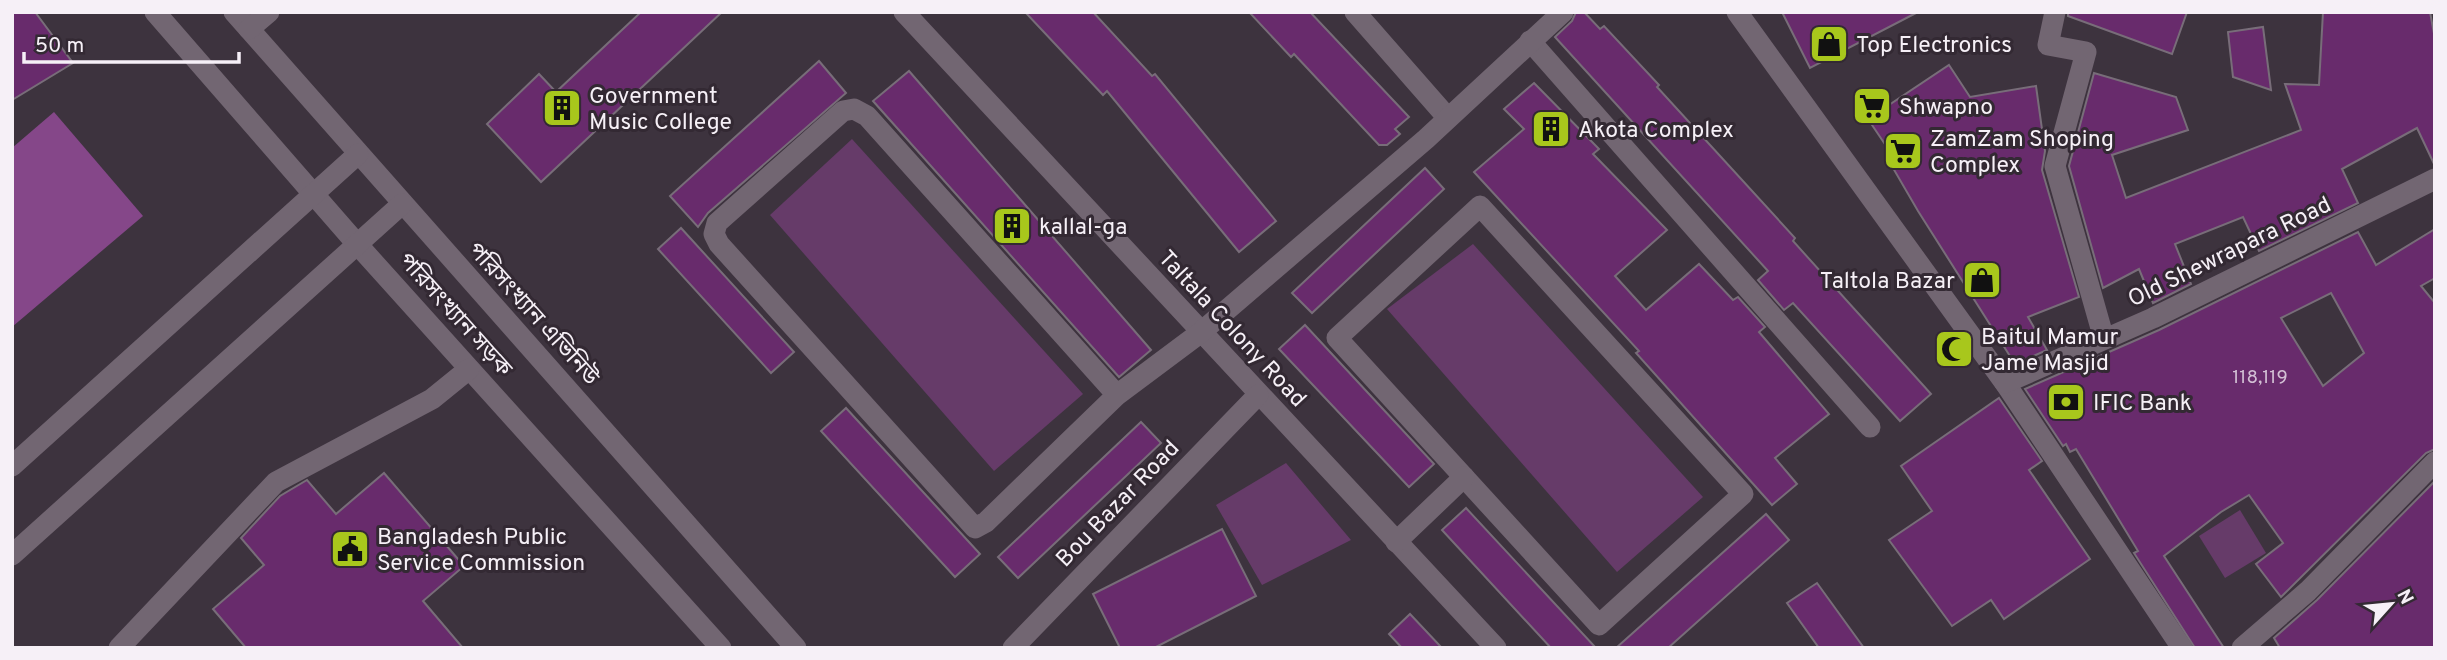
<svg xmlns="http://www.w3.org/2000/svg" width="2447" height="660" font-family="Overpass,'Noto Sans Bengali',sans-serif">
<rect width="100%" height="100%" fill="#3d333e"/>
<g fill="#663b69">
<polygon points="852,139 1083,394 994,471 770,215"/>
<polygon points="1473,244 1703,497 1617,572 1387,309"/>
<polygon points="1286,463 1351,540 1262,585 1216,505"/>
<polygon points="2240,510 2266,553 2225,578 2199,536"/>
</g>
<polygon fill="#854789" points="54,112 143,216 12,327 12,148"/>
<g fill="#682b6c" stroke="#786d79" stroke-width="2" fill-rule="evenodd">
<polygon points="12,12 35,12 73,63 12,100"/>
<polygon points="641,12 722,12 541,182 487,124 539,74 556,92"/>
<polygon points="1025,12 1093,12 1152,76 1155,74 1276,221 1239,252 1107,91 1103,95"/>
<polygon points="1249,12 1310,12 1409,117 1395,129 1400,134 1387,145 1379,145 1294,54 1291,57"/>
<polygon points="1576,12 1584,12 1600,29 1604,26 1659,85 1657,87 1795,238 1793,241 1931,394 1900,421 1793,303 1784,310 1758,280 1768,271 1555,37 1572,21"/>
<polygon points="1782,12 1918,12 1810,68"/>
<polygon points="2068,12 2187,12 2172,54 2068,16"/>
<polygon points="2323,12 2430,12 2435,39 2435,166 2417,128 2342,169 2358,203 2259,251 2243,217 2175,244 2191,284 2153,303 2139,269 2103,288 2069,166 2094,73 2176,97 2188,130 2112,155 2126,198 2301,130 2285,84 2319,85"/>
<polygon points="2263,27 2271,90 2233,77 2228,32"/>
<polygon points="819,61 846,93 708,213 698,227 670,196"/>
<polygon points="1949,65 1970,97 2036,86 2045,151 2042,170 2079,297 2028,317 2047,350 2015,364 1918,211 1893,168 1899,165 1868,119"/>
<polygon points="909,71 1151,350 1119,377 873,101"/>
<polygon points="1534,83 1599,149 1593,154 1667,230 1615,276 1646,310 1699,264 1733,300 1738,297 1765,327 1759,332 1829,414 1775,458 1797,484 1772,505 1636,353 1639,351 1474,172 1524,129 1504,109"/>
<polygon points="1425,168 1444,189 1312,313 1292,293"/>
<polygon points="681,228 794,352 771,373 658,249"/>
<path d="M2435,229V278L2421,286L2435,303V449L2426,453L2281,597L2256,564L2283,543L2249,495L2221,512L2164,556L2224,648H2195L2134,553L2138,551L2076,449L2070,452L2066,444L2063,446L2025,389L2159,330L2358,232L2376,265ZM2331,293L2364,353L2323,386L2281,318Z"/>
<polygon points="1305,325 1434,464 1409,487 1279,349"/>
<polygon points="1999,398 2042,461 2029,470 2090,559 2004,619 1991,600 1952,626 1889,540 1932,511 1901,466"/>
<polygon points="846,408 980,554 955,577 821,431"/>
<polygon points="1141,422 1161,443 1018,578 998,557"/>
<polygon points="384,473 464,566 423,601 463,648 246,648 213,609 264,565 241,538 280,496 307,480 336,514"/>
<polygon points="2435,481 2435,648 2280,648 2274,638 2317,600"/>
<polygon points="1466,508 1596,648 1551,648 1442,530"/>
<polygon points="1766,514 1789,540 1668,648 1616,648"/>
<polygon points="1222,529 1256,596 1154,648 1120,648 1093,594"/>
<polygon points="1817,583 1864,648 1819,648 1787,603"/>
<polygon points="1410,614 1442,648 1402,648 1389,634"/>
</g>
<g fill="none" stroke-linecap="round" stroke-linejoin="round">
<g stroke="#726672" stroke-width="21">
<polyline points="155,12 357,244 721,648"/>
<polyline points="234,12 796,648"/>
<polyline points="904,12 1496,648"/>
<polyline points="1355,12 1447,117"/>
<polyline points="1737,12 2005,383 2182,648"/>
<polyline points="2055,12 2048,45 2086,52 2055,166 2104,339"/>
<polyline points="249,29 269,12"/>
<polyline points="1530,41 1870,427"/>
<polygon points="1480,206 1743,494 1599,625 1337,338"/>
<polyline points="2005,383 2153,318 2435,179"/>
<polyline points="1117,395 867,116 854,109 843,111 717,223 714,234 719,244 975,528 986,522 1117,395 1200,333 1426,139 1563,12"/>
<polyline points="12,466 358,154"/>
<polyline points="1396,542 1464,477"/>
<polyline points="12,555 402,204"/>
<polyline points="119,648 276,482 432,399 469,369"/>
<polyline points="1013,648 1258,395"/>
<polyline points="2242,648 2308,591 2435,462"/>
</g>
</g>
<defs>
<g id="shop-square" transform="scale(2.0125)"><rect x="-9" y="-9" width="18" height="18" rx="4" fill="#a8c71c" stroke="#332933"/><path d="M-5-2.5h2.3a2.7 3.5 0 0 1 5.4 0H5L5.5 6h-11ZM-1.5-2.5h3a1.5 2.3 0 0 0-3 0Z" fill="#111"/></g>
<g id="supermarket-square" transform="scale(2.0125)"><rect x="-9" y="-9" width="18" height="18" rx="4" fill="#a8c71c" stroke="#332933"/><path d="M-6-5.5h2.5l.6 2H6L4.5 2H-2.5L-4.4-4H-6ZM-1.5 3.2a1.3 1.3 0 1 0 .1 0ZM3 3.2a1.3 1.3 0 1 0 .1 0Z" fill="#111"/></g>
<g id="building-square" transform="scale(2.0125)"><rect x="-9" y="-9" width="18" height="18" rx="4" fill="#a8c71c" stroke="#332933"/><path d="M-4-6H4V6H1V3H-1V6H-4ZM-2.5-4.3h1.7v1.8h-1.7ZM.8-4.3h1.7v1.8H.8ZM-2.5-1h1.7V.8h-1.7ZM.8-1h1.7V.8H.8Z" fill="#111"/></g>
<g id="mosque-square" transform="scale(2.0125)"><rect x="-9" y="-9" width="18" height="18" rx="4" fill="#a8c71c" stroke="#332933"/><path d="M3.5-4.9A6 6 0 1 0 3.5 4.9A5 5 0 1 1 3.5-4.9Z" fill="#111"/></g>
<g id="bank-square" transform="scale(2.0125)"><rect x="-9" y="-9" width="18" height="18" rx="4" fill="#a8c71c" stroke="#332933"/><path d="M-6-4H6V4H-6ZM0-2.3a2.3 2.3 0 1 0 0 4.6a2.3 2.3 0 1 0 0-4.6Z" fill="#111"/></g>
<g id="civic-square" transform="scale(2.0125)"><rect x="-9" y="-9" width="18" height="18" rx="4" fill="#a8c71c" stroke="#332933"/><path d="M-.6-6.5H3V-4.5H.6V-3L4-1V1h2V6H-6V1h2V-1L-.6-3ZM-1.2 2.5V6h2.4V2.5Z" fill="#111"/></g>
</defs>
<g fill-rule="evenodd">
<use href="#shop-square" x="1829" y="44"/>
<use href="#supermarket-square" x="1872" y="106"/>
<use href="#building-square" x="562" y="108"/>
<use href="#building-square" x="1551" y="129"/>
<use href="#supermarket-square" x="1903" y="151"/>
<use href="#building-square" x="1012" y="226"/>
<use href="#shop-square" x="1982" y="280"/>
<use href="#mosque-square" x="1954" y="349"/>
<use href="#bank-square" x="2066" y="402"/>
<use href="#civic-square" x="350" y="549"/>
</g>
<g text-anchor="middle" stroke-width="6" stroke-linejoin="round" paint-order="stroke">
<g font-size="19" fill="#d2bfd4">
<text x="2260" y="383">118,119</text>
</g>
<g font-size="23" fill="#f6f0f7" stroke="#332933" text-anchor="start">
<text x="1856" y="52">Top Electronics</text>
<text x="589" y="103">Government<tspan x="589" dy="26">Music College</tspan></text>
<text x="1899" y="114">Shwapno</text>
<text x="1578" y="137">Akota Complex</text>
<text x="1930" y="146">ZamZam Shoping<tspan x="1930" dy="26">Complex</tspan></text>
<text x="1039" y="234">kallal-ga</text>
<text x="1955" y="288" text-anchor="end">Taltola Bazar</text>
<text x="1981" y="344">Baitul Mamur<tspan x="1981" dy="26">Jame Masjid</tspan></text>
<text x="2093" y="410">IFIC Bank</text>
<text x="377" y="544">Bangladesh Public<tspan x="377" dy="26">Service Commission</tspan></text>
</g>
<g font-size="23" fill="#f6f0f7" stroke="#332933">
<text transform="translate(2229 251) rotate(-26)" y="8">Old Shewrapara Road</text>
<text transform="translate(534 313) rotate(48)" y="8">পরিসংখ্যান এভিনিউ</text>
<text transform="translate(456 314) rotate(48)" y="8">পরিসংখ্যান সড়ক</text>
<text transform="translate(1233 328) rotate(47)" y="8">Taltala Colony Road</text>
<text transform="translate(1117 503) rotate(-46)" y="8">Bou Bazar Road</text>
</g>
</g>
<rect width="2447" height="660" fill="none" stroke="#f6f0f7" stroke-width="28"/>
<g transform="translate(2391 604) rotate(63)" stroke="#332933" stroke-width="5" paint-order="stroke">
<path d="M0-5L12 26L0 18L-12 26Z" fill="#f6f0f7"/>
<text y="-10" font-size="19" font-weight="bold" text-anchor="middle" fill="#f6f0f7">N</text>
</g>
<path d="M24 52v10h215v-10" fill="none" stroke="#f6f0f7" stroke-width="3.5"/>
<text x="35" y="52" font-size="21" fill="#f6f0f7" stroke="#332933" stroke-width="5" paint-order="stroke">50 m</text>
</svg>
